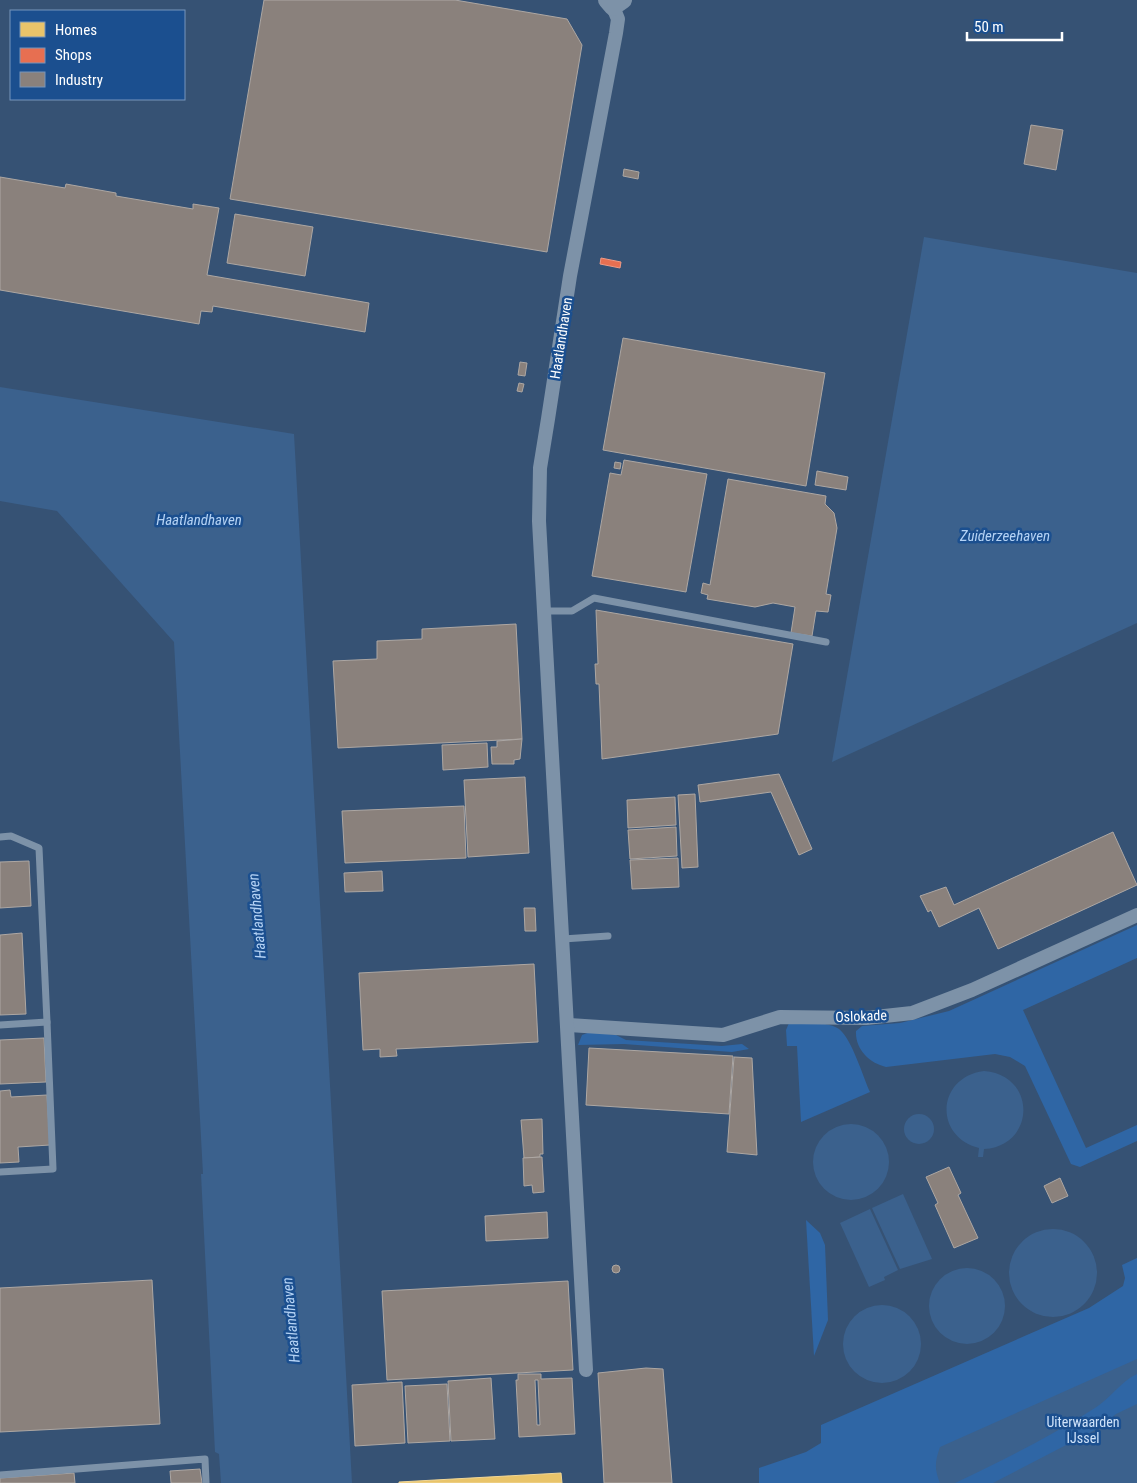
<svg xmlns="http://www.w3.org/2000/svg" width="1137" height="1483" font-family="'Roboto Condensed',sans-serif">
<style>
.green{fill:#2f66a5}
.water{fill:#3b618d}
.homes{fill:#e9c46a;stroke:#f0d697}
.shops{fill:#e76f51;stroke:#ee9a85}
.industry{fill:#8a817c;stroke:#ada7a3;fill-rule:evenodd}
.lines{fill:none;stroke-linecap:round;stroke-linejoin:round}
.service{stroke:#7d92a8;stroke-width:7}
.minor{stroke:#7d92a8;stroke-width:14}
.tertiary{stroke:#7d92a8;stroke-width:18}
.labels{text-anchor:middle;stroke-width:5;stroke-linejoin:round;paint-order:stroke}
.street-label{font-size:14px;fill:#fff;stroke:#1b4f8f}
.park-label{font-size:14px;fill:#cfe3fa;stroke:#1b4f8f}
.water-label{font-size:15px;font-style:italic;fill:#b5d3f5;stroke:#1b4f8f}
</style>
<rect width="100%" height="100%" fill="#365274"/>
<g class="green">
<path d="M1137,925V958L1023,1010L1086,1148L1137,1125V1141L1080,1167L1071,1164L1025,1066L1010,1057L995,1054L886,1067C869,1063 855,1049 856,1031L862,1026L900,1023L949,1011Z"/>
<path d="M789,1023C802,1023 828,1021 839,1029C852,1039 863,1077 870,1092L801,1122L797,1046H787L786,1030Z"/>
<path d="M590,1032L616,1035L626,1040L722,1046L742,1044L749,1049L732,1052L624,1044L578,1045L582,1035Z"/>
<path d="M806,1220L820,1233L825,1245L828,1320L814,1356Z"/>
<path d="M1137,1258V1483H759V1468L806,1452L821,1443V1425L1089,1308L1123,1286L1125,1278L1122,1265Z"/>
</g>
<g class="water">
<path d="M924,237L1137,273V623L832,762Z"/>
<path d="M0,387L294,434L352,1483H221L219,1454L215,1452L201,1174H203L174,642L57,511L0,501Z"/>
<path d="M984,1071C1037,1075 1036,1146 984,1149L983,1157H978L979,1148C933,1136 937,1077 984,1071Z"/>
<circle cx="919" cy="1129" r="15"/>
<circle cx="851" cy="1162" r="38"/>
<path d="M903,1194L932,1259L900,1269L872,1208Z"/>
<path d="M870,1209L898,1270L884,1277L885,1280L869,1287L840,1223Z"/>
<circle cx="1053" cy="1273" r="44"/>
<circle cx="967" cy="1306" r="38"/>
<circle cx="882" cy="1344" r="39"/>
<path d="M1137,1359V1374C1120,1382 1111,1398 1095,1408C1050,1437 1003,1460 955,1483H940C934,1469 935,1461 940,1447Z"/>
<path d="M1137,1404V1483H993L1097,1429L1116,1414Z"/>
</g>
<path class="homes" d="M561,1473L562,1483H399V1482Z"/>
<path class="shops" d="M601,258L621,262L620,268L600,264Z"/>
<g class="industry">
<path d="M264,0H455L567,19L582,45L547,252L230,199Z"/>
<path d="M1031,125L1063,130L1056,170L1024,164Z"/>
<path d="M624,169L639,172L638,179L623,176Z"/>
<path d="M0,177L65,188L66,184L116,193V196L193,209V204L219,208L207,275L369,303L365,332L213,306L212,312L201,311L199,324L0,290Z"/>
<path d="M235,214L313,227L305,276L227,263Z"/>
<path d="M623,338L825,373L806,486L603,450Z"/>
<path d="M520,362L527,363L525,376L518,375Z"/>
<path d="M519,383L524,384L522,392L517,391Z"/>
<path d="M624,460L707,474L686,592L592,576L610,473L621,475Z"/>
<path d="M615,462L621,463L620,469L614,468Z"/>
<path d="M817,471L848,477L846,490L815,485Z"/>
<path d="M728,479L826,496L825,504L834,513L837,528L826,594L831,595L828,612L816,611L812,636L791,633L795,607L773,603L755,607L707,599L708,595L701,593L703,583L710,585Z"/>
<path d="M596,610L793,644L778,734L602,759L599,684H596L595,664H598Z"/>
<path d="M516,624L522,739L338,748L333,661L377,659V641L422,639V629Z"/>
<path d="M522,739L520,759L514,760V764H492L491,747H497V741Z"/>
<path d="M487,743L488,767L443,770L442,745Z"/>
<path d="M779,774L812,849L799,855L771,792L700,802L698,785Z"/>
<path d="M525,777L529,853L468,857L464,780Z"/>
<path d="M695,794L698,867L682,868L678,795Z"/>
<path d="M675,797L676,825L628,828L627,800Z"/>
<path d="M464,806L466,858L345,863L342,811Z"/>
<path d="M676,827L677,856L630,859L628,830Z"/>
<path d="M1113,832L1137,885L998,949L979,908L939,927L931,910L928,912L920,896L946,887L954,905Z"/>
<path d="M678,858L679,887L632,889L630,860Z"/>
<path d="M29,861L31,906L0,908V862Z"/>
<path d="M382,871L383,891L345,892L344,873Z"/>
<path d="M524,908H535L536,931H525Z"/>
<path d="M22,933L26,1014L0,1015V935Z"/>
<path d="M534,964L538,1042L396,1049L397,1056L380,1057V1049L363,1050L359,973Z"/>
<path d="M44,1038L46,1082L0,1084V1040Z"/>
<path d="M589,1048L733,1056L729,1114L586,1105Z"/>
<path d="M734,1057L752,1058L757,1155L727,1152Z"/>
<path d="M10,1090L11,1097L47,1095L50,1145L18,1147L19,1162L0,1163V1091Z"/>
<path d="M542,1119L543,1154H540V1157L524,1158L521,1120Z"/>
<path d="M542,1157L544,1192L533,1193L532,1185L524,1186L523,1158Z"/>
<path d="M949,1167L961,1193L958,1195L978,1238L954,1248L935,1205L938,1203L926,1177Z"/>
<path d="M1060,1178L1068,1196L1052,1203L1044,1186Z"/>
<path d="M547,1212L548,1238L486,1241L485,1216Z"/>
<circle cx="616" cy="1269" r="4"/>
<path d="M152,1280L160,1424L0,1432V1288Z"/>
<path d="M568,1281L573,1370L387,1380L382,1291Z"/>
<path d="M646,1368L663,1369L672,1483H604L598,1373Z"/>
<path d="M518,1374H541V1379L572,1378L575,1434L519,1437L516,1380H518ZM535,1380H538L540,1425H537Z"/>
<path d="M491,1378L495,1439L451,1441L448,1381Z"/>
<path d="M402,1382L405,1443L355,1446L352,1385Z"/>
<path d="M447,1384L450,1441L408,1443L405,1386Z"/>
<path d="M200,1469L202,1483H171L170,1471Z"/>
<path d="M74,1473L75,1483H0V1478Z"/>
</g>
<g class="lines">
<g class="service">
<path d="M544,611H572L594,598L826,642"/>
<path d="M0,837L11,836L39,848L47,1022"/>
<path d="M563,939L608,936"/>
<path d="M0,1025L47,1022L53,1169L0,1172"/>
<path d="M0,1475L205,1459L206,1483"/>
</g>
<g class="minor">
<path d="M569,1025L723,1035L780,1017L866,1018L912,1013L972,990L1137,915"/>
<path d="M586,1370L539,521L540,468L548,419L570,276L616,33L618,19L613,7"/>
</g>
<path class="tertiary" d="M607,0L613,7L623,0"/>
</g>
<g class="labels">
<g class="street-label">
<text transform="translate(561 338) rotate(-81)" y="5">Haatlandhaven</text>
<text transform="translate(861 1016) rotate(-2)" y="5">Oslokade</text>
</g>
<g class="park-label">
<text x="1083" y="1427">Uiterwaarden<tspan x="1083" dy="16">IJssel</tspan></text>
</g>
<g class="water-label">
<text x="199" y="525">Haatlandhaven</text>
<text x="1005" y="541">Zuiderzeehaven</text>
<text transform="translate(257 916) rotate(-95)" y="5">Haatlandhaven</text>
<text transform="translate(291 1320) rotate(-95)" y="5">Haatlandhaven</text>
</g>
</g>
<rect x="10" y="10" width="175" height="90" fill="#1b4f8f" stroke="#7695bc"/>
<rect x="20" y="22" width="25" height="15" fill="#e9c46a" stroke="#7695bc"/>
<text x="55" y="35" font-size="15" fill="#ffffff">Homes</text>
<rect x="20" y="48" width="25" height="15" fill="#e76f51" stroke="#7695bc"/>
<text x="55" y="60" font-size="15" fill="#ffffff">Shops</text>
<rect x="20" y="72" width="25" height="15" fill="#8a817c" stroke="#7695bc"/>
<text x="55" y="85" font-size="15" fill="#ffffff">Industry</text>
<path d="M967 32v8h95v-8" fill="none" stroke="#ffffff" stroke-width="2.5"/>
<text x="974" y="32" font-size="15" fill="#ffffff" stroke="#1b4f8f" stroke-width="4" paint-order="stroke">50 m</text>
</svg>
